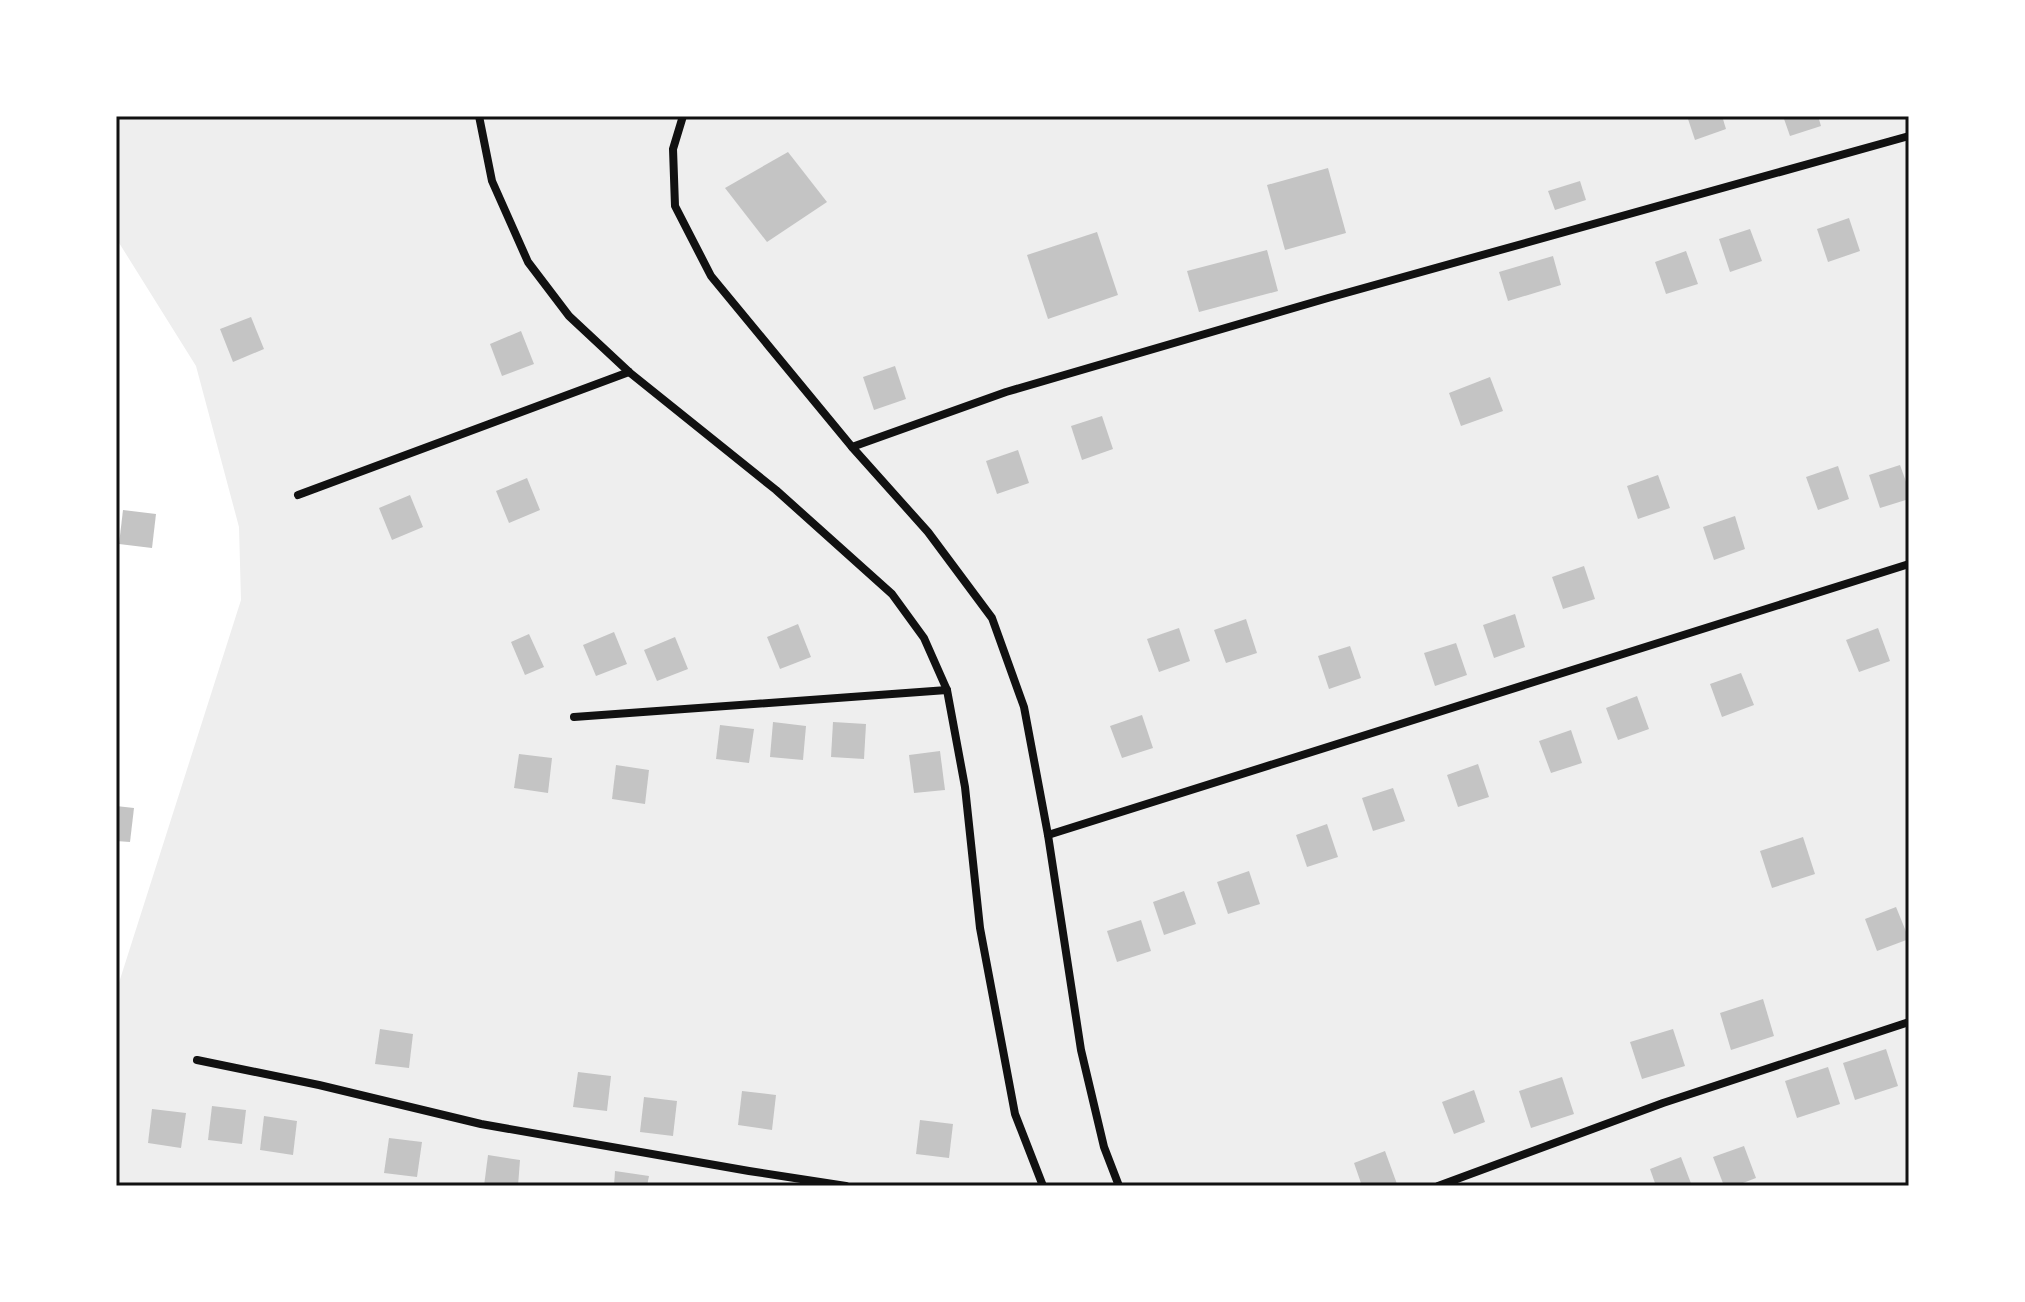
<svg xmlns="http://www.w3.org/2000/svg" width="2025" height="1302" font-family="'Noto Sans',sans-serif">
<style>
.green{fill:#eee}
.building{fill:#c4c4c4}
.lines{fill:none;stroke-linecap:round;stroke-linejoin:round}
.minor{stroke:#111;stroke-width:8}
.neatline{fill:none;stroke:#111;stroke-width:3}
</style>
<rect width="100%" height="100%" fill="#fff"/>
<path class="green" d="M116,116H1909V1186H116V992L241,600L239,527L196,366L116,238Z"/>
<g class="building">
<path d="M1687,116H1722L1726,129L1695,140Z"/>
<path d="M1783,116H1818L1821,126L1790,136Z"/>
<path d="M788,152L827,202L767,242L725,188Z"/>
<path d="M1328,168L1346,233L1285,250L1267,185Z"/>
<path d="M1580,181L1586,200L1555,210L1548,191Z"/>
<path d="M1849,218L1860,251L1828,262L1817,229Z"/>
<path d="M1750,229L1762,261L1730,272L1719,239Z"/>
<path d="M1097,232L1118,295L1048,319L1027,255Z"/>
<path d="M1267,250L1278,291L1199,312L1187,271Z"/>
<path d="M1686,251L1698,284L1666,294L1655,262Z"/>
<path d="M1553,256L1561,285L1508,301L1499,272Z"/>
<path d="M251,317L264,349L233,362L220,329Z"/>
<path d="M521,331L534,364L502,376L490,344Z"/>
<path d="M895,366L906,399L874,410L863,377Z"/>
<path d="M1490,377L1503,411L1461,426L1449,393Z"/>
<path d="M1102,416L1113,449L1082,460L1071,426Z"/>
<path d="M1018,450L1029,483L997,494L986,461Z"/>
<path d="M1900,465L1909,490V499L1880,508L1869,475Z"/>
<path d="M1838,466L1849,499L1818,510L1806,477Z"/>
<path d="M1658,475L1670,508L1638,519L1627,486Z"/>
<path d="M527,478L540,510L509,523L496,491Z"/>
<path d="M410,495L423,527L392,540L379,508Z"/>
<path d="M123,510L156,514L152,548L119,544Z"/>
<path d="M1735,516L1745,549L1714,560L1703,527Z"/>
<path d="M1584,566L1595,599L1563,609L1552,577Z"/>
<path d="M1515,614L1525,647L1494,658L1483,625Z"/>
<path d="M1246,619L1257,653L1226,663L1214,630Z"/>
<path d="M798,624L811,657L780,669L767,637Z"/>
<path d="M1179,628L1190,661L1159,672L1147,639Z"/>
<path d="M1878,628L1890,661L1859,672L1846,640Z"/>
<path d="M614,632L627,664L596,676L583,645Z"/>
<path d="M529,634L544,667L525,675L511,642Z"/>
<path d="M675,637L688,669L657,681L644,650Z"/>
<path d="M1456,643L1467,675L1435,686L1424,653Z"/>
<path d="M1350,646L1361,678L1329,689L1318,656Z"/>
<path d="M1741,673L1754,705L1722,717L1710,684Z"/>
<path d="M1637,696L1649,729L1618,740L1606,708Z"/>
<path d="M1142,715L1153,748L1122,758L1110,726Z"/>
<path d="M773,722L806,726L803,760L770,757Z"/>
<path d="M833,722L866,724L864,759L831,757Z"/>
<path d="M720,725L754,729L749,763L716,759Z"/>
<path d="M1571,730L1582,763L1551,773L1539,741Z"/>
<path d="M940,751L945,790L914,793L909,755Z"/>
<path d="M519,754L552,758L548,793L514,788Z"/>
<path d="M1478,764L1489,797L1458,807L1447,775Z"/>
<path d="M616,765L649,770L645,804L612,799Z"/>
<path d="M1393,788L1405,821L1373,831L1362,798Z"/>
<path d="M116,806L134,808L130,842L116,841Z"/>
<path d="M1327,824L1338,857L1307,867L1296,835Z"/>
<path d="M1803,837L1815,874L1772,888L1760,851Z"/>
<path d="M1249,871L1260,904L1228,914L1217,882Z"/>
<path d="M1184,891L1196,924L1164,935L1153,902Z"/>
<path d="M1896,907L1909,939L1877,951L1865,919Z"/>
<path d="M1141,920L1151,951L1117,962L1107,931Z"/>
<path d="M1763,999L1774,1036L1731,1050L1720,1013Z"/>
<path d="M380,1029L413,1034L409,1068L375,1064Z"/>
<path d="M1673,1029L1685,1066L1642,1079L1630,1042Z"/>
<path d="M1886,1049L1898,1086L1855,1100L1843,1063Z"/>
<path d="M1828,1067L1840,1104L1797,1118L1785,1081Z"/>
<path d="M578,1072L611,1076L607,1111L573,1107Z"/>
<path d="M1562,1077L1574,1114L1531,1128L1519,1091Z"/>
<path d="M1474,1090L1485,1122L1454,1134L1442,1102Z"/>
<path d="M742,1091L776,1095L772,1130L738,1125Z"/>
<path d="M644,1097L677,1101L673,1136L640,1132Z"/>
<path d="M212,1106L246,1110L242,1144L208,1140Z"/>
<path d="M152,1109L186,1113L181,1148L148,1143Z"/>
<path d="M264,1116L297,1121L293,1155L260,1150Z"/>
<path d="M920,1120L953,1124L949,1158L916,1154Z"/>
<path d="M389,1138L422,1142L417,1177L384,1173Z"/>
<path d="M1744,1146L1756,1178L1735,1186H1724L1713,1157Z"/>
<path d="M1385,1151L1397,1184L1391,1186H1362L1354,1163Z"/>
<path d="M488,1155L520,1160L518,1186H484Z"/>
<path d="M1681,1157L1692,1186H1656L1650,1169Z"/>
<path d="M615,1171L649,1176L647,1186H614Z"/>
</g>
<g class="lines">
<g class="minor">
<path d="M479,116L492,181L528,262L569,316L629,372L776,490L892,594L924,638L947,690L965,787L980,928L1015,1114L1043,1186"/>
<path d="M683,116L673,149L675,206L711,276L852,447L928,532L992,618L1024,707L1048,835L1081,1050L1104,1147L1119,1186"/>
<path d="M852,447L1006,392L1328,298L1909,136"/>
<path d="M298,495L629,372"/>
<path d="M574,717L947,690"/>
<path d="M1048,835L1909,564"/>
<path d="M197,1060L319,1085L481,1124L749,1171L846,1186"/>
<path d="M1438,1186L1663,1103L1909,1022"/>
</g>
</g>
<rect width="2025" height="1302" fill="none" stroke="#ffffff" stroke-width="236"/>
<rect x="118" y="118" width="1789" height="1066" class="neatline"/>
</svg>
